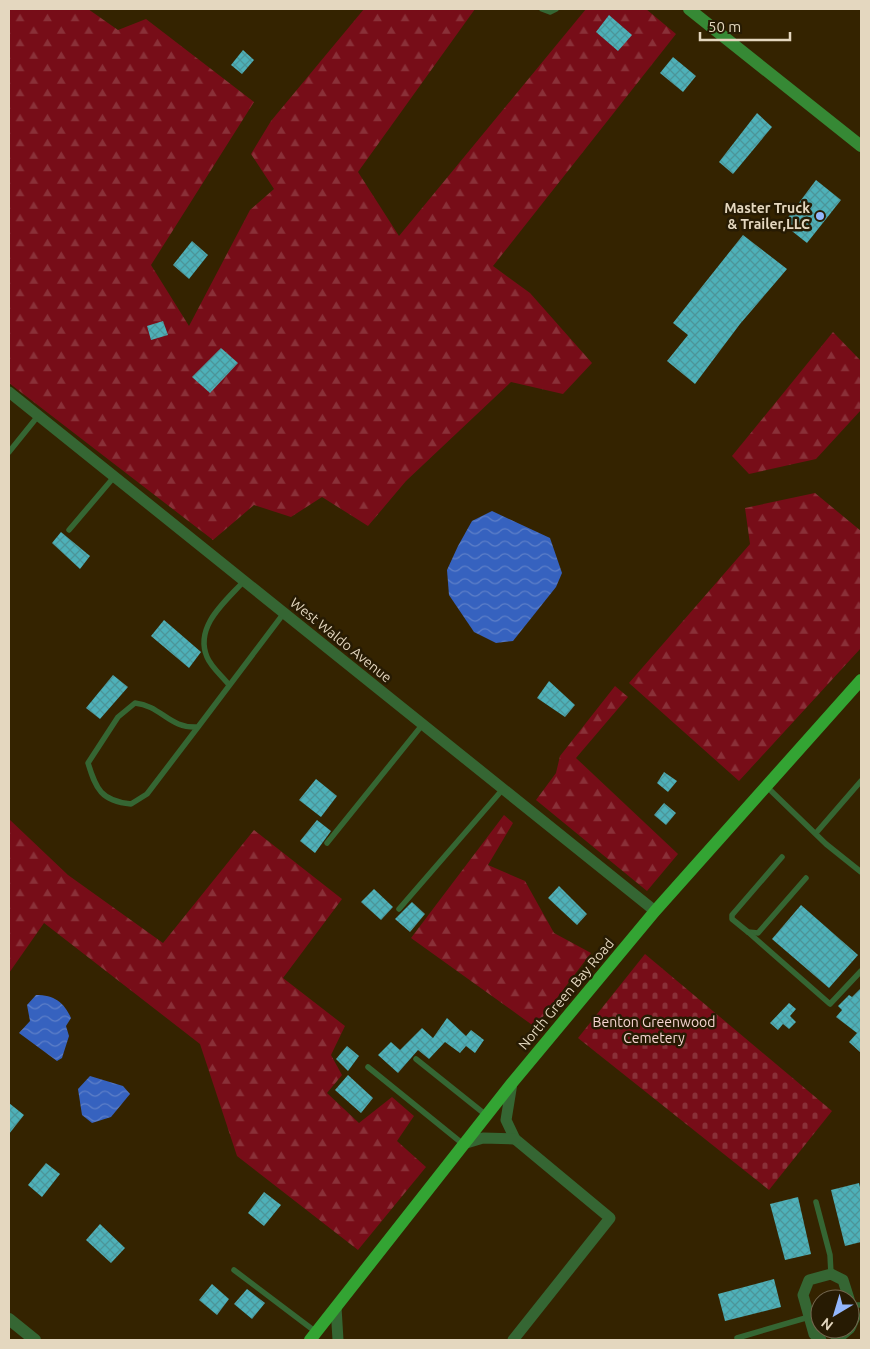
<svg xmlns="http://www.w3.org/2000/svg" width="870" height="1349" font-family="Ubuntu,sans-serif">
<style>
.forest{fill:url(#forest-firs)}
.cemetery{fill:url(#cemetery-stones)}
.water{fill:url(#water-waves)}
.building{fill:url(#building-cross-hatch)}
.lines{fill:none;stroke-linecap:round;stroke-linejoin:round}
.service{stroke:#356633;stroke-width:5.5}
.minor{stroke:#356633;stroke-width:11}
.tertiary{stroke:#356633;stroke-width:12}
.secondary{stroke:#368935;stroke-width:12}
.primary{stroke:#33a433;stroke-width:12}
.poi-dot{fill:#93b7fd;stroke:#271b03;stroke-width:2}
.labels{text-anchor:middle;stroke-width:5;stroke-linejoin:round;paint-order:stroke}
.poi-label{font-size:14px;font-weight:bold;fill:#e4d7bf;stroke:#271b03;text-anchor:end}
.street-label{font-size:14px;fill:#e4d7bf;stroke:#271b03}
.park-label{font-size:14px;fill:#f7d6d3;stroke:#271b03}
</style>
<defs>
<pattern id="forest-firs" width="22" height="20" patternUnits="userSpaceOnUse" patternTransform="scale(1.25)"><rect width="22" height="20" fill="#770d18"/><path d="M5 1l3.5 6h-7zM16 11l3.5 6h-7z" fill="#8a3038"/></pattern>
<pattern id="cemetery-stones" width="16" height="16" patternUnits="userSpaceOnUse" patternTransform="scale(1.25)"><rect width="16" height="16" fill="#770d18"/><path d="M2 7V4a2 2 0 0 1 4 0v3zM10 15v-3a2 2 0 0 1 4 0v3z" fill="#8a3038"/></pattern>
<pattern id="water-waves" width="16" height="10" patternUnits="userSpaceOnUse" patternTransform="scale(1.25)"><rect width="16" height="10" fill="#3662bf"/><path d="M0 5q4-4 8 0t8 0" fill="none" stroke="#5d7fc8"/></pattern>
<pattern id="building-cross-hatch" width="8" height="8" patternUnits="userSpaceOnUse" patternTransform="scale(1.25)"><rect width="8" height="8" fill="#4eb1b9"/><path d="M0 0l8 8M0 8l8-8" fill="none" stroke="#4c9599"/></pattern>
</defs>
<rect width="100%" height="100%" fill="#342300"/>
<g class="forest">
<path d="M9,9H88L118,30L146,19L254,102L151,265L189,326L250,210L274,189L251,154L271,121L364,9H475L358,172L399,236L586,9H646L676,34L493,266L530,293L592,363L563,394L511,382L406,481L368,526L322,497L291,517L254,505L213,540L9,383Z"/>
<path d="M833,332L861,361V410L816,459L749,474L732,456Z"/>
<path d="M815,493L861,531V648L739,781L629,683L750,544L745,508Z"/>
<path d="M615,686L628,697L576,758L678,854L647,891L536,800L556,773L560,756Z"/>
<path d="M504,815L513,823L488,865L525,881L554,933L591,953L535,1027L411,938Z"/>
<path d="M9,819L68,875L163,943L254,830L342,899L283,978L345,1026L331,1055L342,1075L327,1093L359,1123L392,1097L414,1116L397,1141L426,1167L358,1250L237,1156L200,1044L44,923L9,973Z"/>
</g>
<path class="cemetery" d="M645,954L832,1111L769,1190L578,1038Z"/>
<g class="water">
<path d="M492,511L550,538L562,573L556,587L513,641L496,643L474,632L449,595L447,570L458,546L472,521Z"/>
<path d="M36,995C54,995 64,1002 71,1018L66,1026L69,1036L62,1058L57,1061L19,1033L30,1021L27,1005Z"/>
<path d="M90,1076L123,1086L130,1094L111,1117L92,1123L82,1115L78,1089Z"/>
</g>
<g class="building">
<path d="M609,15L632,35L618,51L596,32Z"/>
<path d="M243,50L254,60L242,74L231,65Z"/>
<path d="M673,57L696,76L683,92L660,73Z"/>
<path d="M757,113L772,127L733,174L719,162Z"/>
<path d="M816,180L841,200L807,243L783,224Z"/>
<path d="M743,235L787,269L740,324L695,384L667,361L688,335L673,323Z"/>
<path d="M192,241L208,255L189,279L173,265Z"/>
<path d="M163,321L168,335L151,340L147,326Z"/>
<path d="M221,348L238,363L210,393L192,377Z"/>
<path d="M61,532L90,556L80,569L52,543Z"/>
<path d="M164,620L201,652L189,668L151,636Z"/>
<path d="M113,675L128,687L100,719L86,708Z"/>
<path d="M549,681L575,705L565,717L537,698Z"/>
<path d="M664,772L677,781L668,792L657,783Z"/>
<path d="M316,779L337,796L321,817L299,800Z"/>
<path d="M664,803L676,813L666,825L654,815Z"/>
<path d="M317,820L331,831L315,853L300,841Z"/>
<path d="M559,886L587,914L577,925L548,898Z"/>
<path d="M374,889L393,907L381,920L361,902Z"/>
<path d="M412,902L425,914L410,932L395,919Z"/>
<path d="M801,905L858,955L829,988L772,939Z"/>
<path d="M861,988V1053L849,1042L857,1033L836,1017L842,1010L838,1006L849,995L852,997Z"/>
<path d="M789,1003L796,1009L790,1016L796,1022L789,1029L783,1024L778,1030L770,1023Z"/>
<path d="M447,1018L466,1036L471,1030L484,1040L475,1053L466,1046L460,1053L445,1042L429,1059L418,1050L398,1073L378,1055L391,1042L400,1050L422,1028L433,1038Z"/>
<path d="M347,1046L359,1056L348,1071L336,1059Z"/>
<path d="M348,1075L373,1098L361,1113L335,1090Z"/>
<path d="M9,1103L24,1115L9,1134Z"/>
<path d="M46,1163L60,1174L42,1197L28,1185Z"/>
<path d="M859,1183L861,1192V1242L845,1246L831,1190Z"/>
<path d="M264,1192L281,1205L264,1226L248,1213Z"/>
<path d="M798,1197L811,1254L785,1260L770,1204Z"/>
<path d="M100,1224L125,1248L111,1263L86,1240Z"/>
<path d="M774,1279L781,1307L725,1321L718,1294Z"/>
<path d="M212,1284L229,1299L217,1315L199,1300Z"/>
<path d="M247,1289L265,1303L252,1319L234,1304Z"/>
</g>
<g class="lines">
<g class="service">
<path d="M542,9L550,12L556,9"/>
<path d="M9,452L38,416"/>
<path d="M69,530L114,477"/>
<path d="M229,685C223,677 211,667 207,657C194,626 226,601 244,581"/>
<path d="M198,727L147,794L131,804C101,801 96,789 88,763L118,717L135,703C162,706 169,729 198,727L284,613"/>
<path d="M766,786L826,844L861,872"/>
<path d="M816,833L861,781"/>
<path d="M327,843L423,724"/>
<path d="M782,857L732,915V919L748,932L758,933L806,878"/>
<path d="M399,909L503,789"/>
<path d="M748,932L830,1004L861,971"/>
<path d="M416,1059L486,1115"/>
<path d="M368,1067L463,1144"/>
<path d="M816,1202L830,1255L831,1274"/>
<path d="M234,1270L316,1332"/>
<path d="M851,1305H861"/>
<path d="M737,1338L809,1317"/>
</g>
<g class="minor">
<path d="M9,392L655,911"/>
<path d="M512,1083L506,1120L515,1139L610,1218L513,1340"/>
<path d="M463,1144L483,1138L515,1139"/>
<path d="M850,1302L855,1317L850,1328"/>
<path d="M336,1307L338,1340"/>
<path d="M821,1340L814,1334L803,1295L809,1280L831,1274L843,1280L849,1299"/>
<path d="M836,1340L849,1329"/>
</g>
<path class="tertiary" d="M9,1319L35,1340"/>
<path class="secondary" d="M689,9L861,146"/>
<path class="primary" d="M310,1340L512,1083L655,911L861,680"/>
</g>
<circle class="poi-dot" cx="820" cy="216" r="5"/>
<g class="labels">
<g class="poi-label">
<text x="810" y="213">Master Truck<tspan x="810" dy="16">&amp; Trailer,LLC</tspan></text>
</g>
<g class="street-label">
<text transform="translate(341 640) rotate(39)" y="5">West Waldo Avenue</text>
<text transform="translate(566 994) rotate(-50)" y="5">North Green Bay Road</text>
</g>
<g class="park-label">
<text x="654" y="1027">Benton Greenwood<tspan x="654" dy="16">Cemetery</tspan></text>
</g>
</g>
<rect width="870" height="1349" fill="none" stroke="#e4d7bf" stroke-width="20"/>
<g transform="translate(835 1314) rotate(218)"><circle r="24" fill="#271b03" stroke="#73664e"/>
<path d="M0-4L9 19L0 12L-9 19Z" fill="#93b7fd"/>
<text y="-8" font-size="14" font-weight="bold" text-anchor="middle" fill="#e4d7bf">N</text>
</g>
<path d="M700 32v8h90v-8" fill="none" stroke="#e4d7bf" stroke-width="2.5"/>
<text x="708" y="32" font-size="15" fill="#e4d7bf" stroke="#271b03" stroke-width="4" paint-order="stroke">50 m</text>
</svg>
